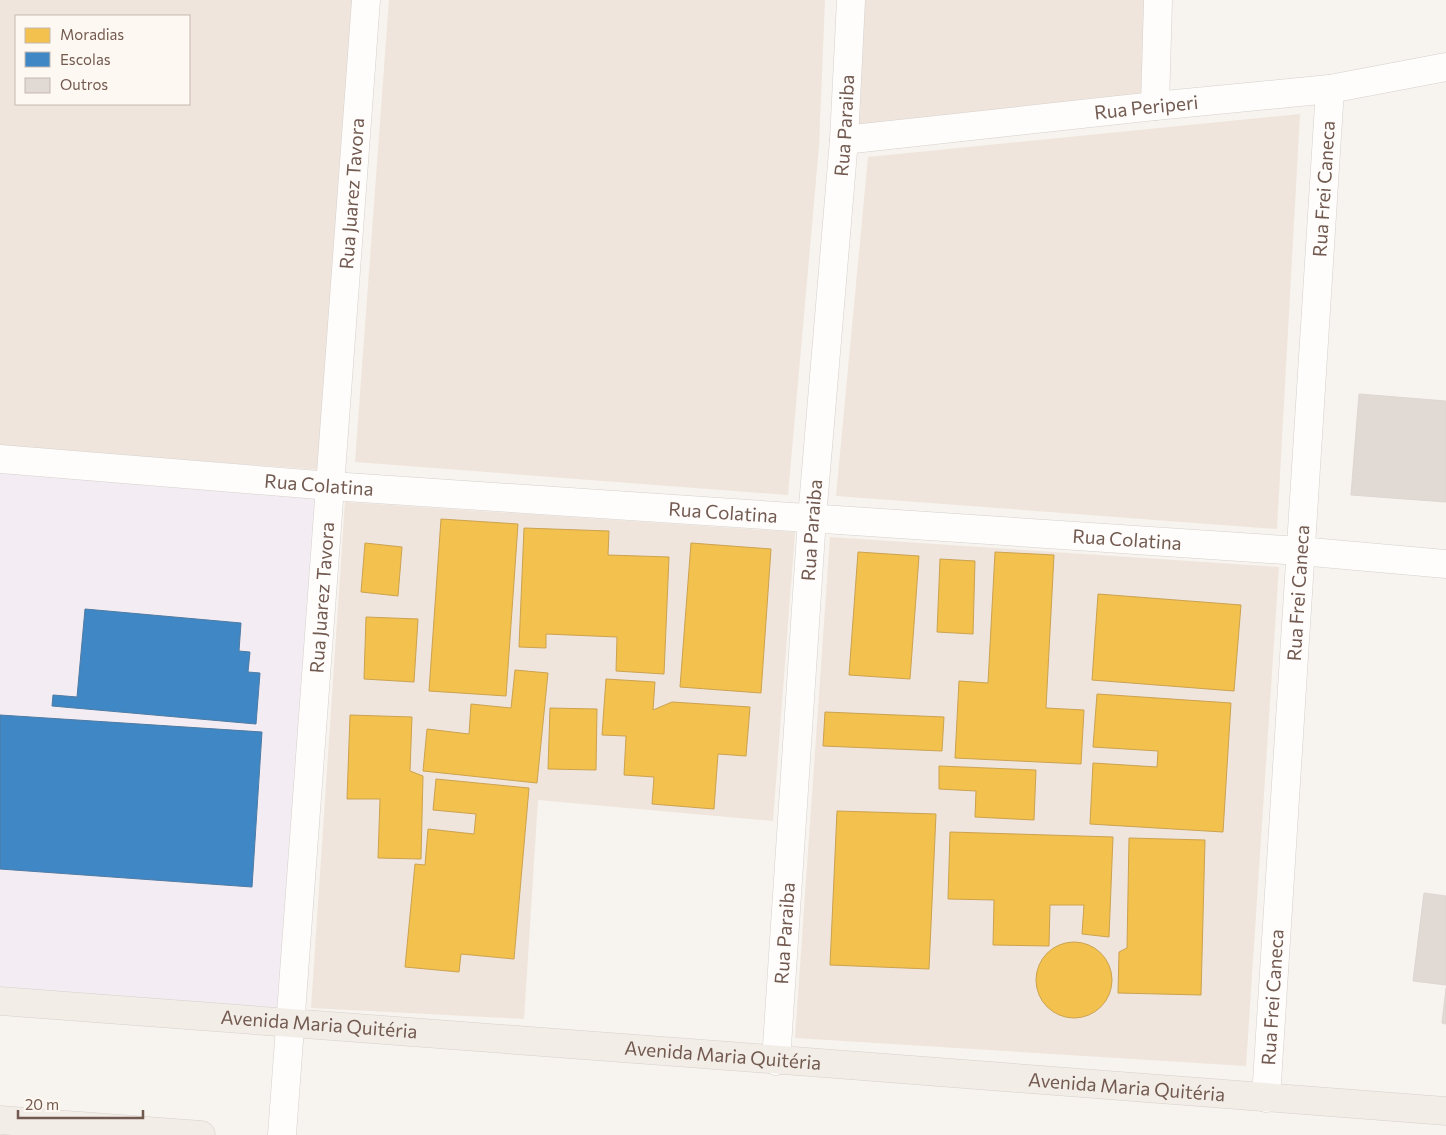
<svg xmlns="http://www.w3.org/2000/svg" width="1446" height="1135" font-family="Commissioner,sans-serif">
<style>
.residential{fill:#efe5dc;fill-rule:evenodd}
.education{fill:#f3ecf3}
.homes{fill:#f2c14e;stroke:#cca24f}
.schools{fill:#3f88c5;stroke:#4f7aa2}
.building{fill:#e0d9d4;stroke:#dfd6d1}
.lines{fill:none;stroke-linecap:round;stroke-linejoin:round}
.minor-casing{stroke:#d6d0cc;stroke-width:29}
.major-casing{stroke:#d8d0cc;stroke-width:29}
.minor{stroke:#fefdfc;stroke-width:28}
.major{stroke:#f2ede7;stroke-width:28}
.labels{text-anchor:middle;stroke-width:5;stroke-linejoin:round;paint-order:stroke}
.street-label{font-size:19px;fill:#735a50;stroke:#fdf8f1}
</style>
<rect width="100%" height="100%" fill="#f7f3ee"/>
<g class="residential">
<path d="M0,0H355L321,470L0,446ZM16,16H189V104H16Z"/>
<path d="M389,0H825L819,146L788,495L355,462Z"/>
<path d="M860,0H1151L1149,97L852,132Z"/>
<path d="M1300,114L1277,529L836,496L868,157Z"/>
<path d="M345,502L795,532L773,821L538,800L524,1019L311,1008Z"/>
<path d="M830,537L1279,567L1246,1066L795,1038Z"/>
</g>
<path class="education" d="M0,470L317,496L292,1009L0,988Z"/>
<g class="homes">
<path d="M441,519L518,524L506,696L429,691Z"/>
<path d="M524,528L609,531L608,555L669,557L664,674L616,671L617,637L546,634V648L519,647Z"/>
<path d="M365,543L402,547L398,596L361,592Z"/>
<path d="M691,543L771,549L761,693L680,687Z"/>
<path d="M858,552L919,556L910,679L849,675Z"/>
<path d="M995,552L1054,555L1046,708L1084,710L1081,764L955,758L959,681L988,683Z"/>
<path d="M940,559L975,561L973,634L937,632Z"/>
<path d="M1098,594L1241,605L1234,691L1092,680Z"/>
<path d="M366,617L418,619L414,682L364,679Z"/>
<path d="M515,670L548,673L537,783L423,771L427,729L469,734L471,704L511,708Z"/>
<path d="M606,679L655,682L653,710L672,702L750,707L746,756L718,754L714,809L652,804L654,777L624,775L626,736L602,735Z"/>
<path d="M1097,694L1231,703L1223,832L1090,824L1093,763L1157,767L1158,751L1093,747Z"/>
<path d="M550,708L597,709L596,770L548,769Z"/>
<path d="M825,712L944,717L942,751L823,746Z"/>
<path d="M350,715L412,717L410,771L423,776L421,859L378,858L380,799H347Z"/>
<path d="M939,766L1036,770L1034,820L975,817L976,791L939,789Z"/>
<path d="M436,779L529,788L514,959L461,954L459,972L405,967L415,864L425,865L428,829L474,834L476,814L433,810Z"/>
<path d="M837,811L936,814L929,969L830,965Z"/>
<path d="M950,832L1113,837L1109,937L1082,934L1084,905H1050L1049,946L993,945L994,900L948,899Z"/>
<path d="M1129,838L1205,840L1201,995L1118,993L1119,952L1127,948Z"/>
<circle cx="1074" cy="980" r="38"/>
</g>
<g class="schools">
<path d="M85,609L241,623L239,651L250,652L248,672L260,673L256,724L52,706L53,695L77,697Z"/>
<path d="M0,715L262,732L252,887L0,869Z"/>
</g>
<g class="building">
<path d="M1359,394L1446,401V502L1351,495Z"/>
<path d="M1424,893L1446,896V985L1413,981Z"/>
<path d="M1446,988V1024L1442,1023Z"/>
</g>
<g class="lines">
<g class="minor-casing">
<g id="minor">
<path d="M1155,106L1158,0"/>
<path id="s1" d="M844,140L1155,106L1330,89L1446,67"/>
<path id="s2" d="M0,459L331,486L1300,551L1446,564"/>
<path id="s3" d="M776,1061L812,518L844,140L851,0"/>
<path id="s4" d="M1266,1098L1330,89"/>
<path id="s5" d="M282,1135L366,0"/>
</g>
</g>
<g class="major-casing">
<g id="major">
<path id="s6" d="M0,1001C482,1034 964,1076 1446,1111"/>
<path d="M0,1120L201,1135"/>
</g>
</g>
<use href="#minor" class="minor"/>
<use href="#major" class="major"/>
</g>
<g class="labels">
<g class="street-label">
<text dy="7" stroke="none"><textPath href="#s1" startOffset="304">Rua Periperi</textPath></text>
<text dy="7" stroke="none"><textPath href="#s3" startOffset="938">Rua Paraiba</textPath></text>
<text dy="7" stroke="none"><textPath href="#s4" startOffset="911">Rua Frei Caneca</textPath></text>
<text dy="7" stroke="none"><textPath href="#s5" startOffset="944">Rua Juarez Tavora</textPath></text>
<text dy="7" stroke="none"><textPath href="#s2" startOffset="320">Rua Colatina</textPath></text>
<text dy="7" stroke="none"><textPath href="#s2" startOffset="725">Rua Colatina</textPath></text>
<text dy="7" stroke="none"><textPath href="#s3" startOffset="532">Rua Paraiba</textPath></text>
<text dy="7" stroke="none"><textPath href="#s2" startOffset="1130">Rua Colatina</textPath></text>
<text dy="7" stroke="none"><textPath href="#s4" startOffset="506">Rua Frei Caneca</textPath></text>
<text dy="7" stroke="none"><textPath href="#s5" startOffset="539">Rua Juarez Tavora</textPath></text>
<text dy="7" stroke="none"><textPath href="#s3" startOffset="128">Rua Paraiba</textPath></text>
<text dy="7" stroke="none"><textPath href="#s4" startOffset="101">Rua Frei Caneca</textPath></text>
<text dy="7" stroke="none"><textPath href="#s6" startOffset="320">Avenida Maria Quitéria</textPath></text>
<text dy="7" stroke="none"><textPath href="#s6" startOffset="725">Avenida Maria Quitéria</textPath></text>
<text dy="7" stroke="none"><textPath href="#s6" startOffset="1130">Avenida Maria Quitéria</textPath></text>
</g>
</g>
<rect x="15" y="15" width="175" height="90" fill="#fdf8f1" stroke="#c6b9b1"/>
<rect x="25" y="28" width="25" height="15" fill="#f2c14e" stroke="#c6b9b1"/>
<text x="60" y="40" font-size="15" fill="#735a50">Moradias</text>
<rect x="25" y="52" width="25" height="15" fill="#3f88c5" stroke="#c6b9b1"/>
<text x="60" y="65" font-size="15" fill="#735a50">Escolas</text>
<rect x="25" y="78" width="25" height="15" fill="#e0d9d4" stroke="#c6b9b1"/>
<text x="60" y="90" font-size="15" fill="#735a50">Outros</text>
<path d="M18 1110v8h125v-8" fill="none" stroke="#735a50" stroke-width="2.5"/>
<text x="25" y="1110" font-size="15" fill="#735a50" stroke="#fdf8f1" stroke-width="4" paint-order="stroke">20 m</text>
</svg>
